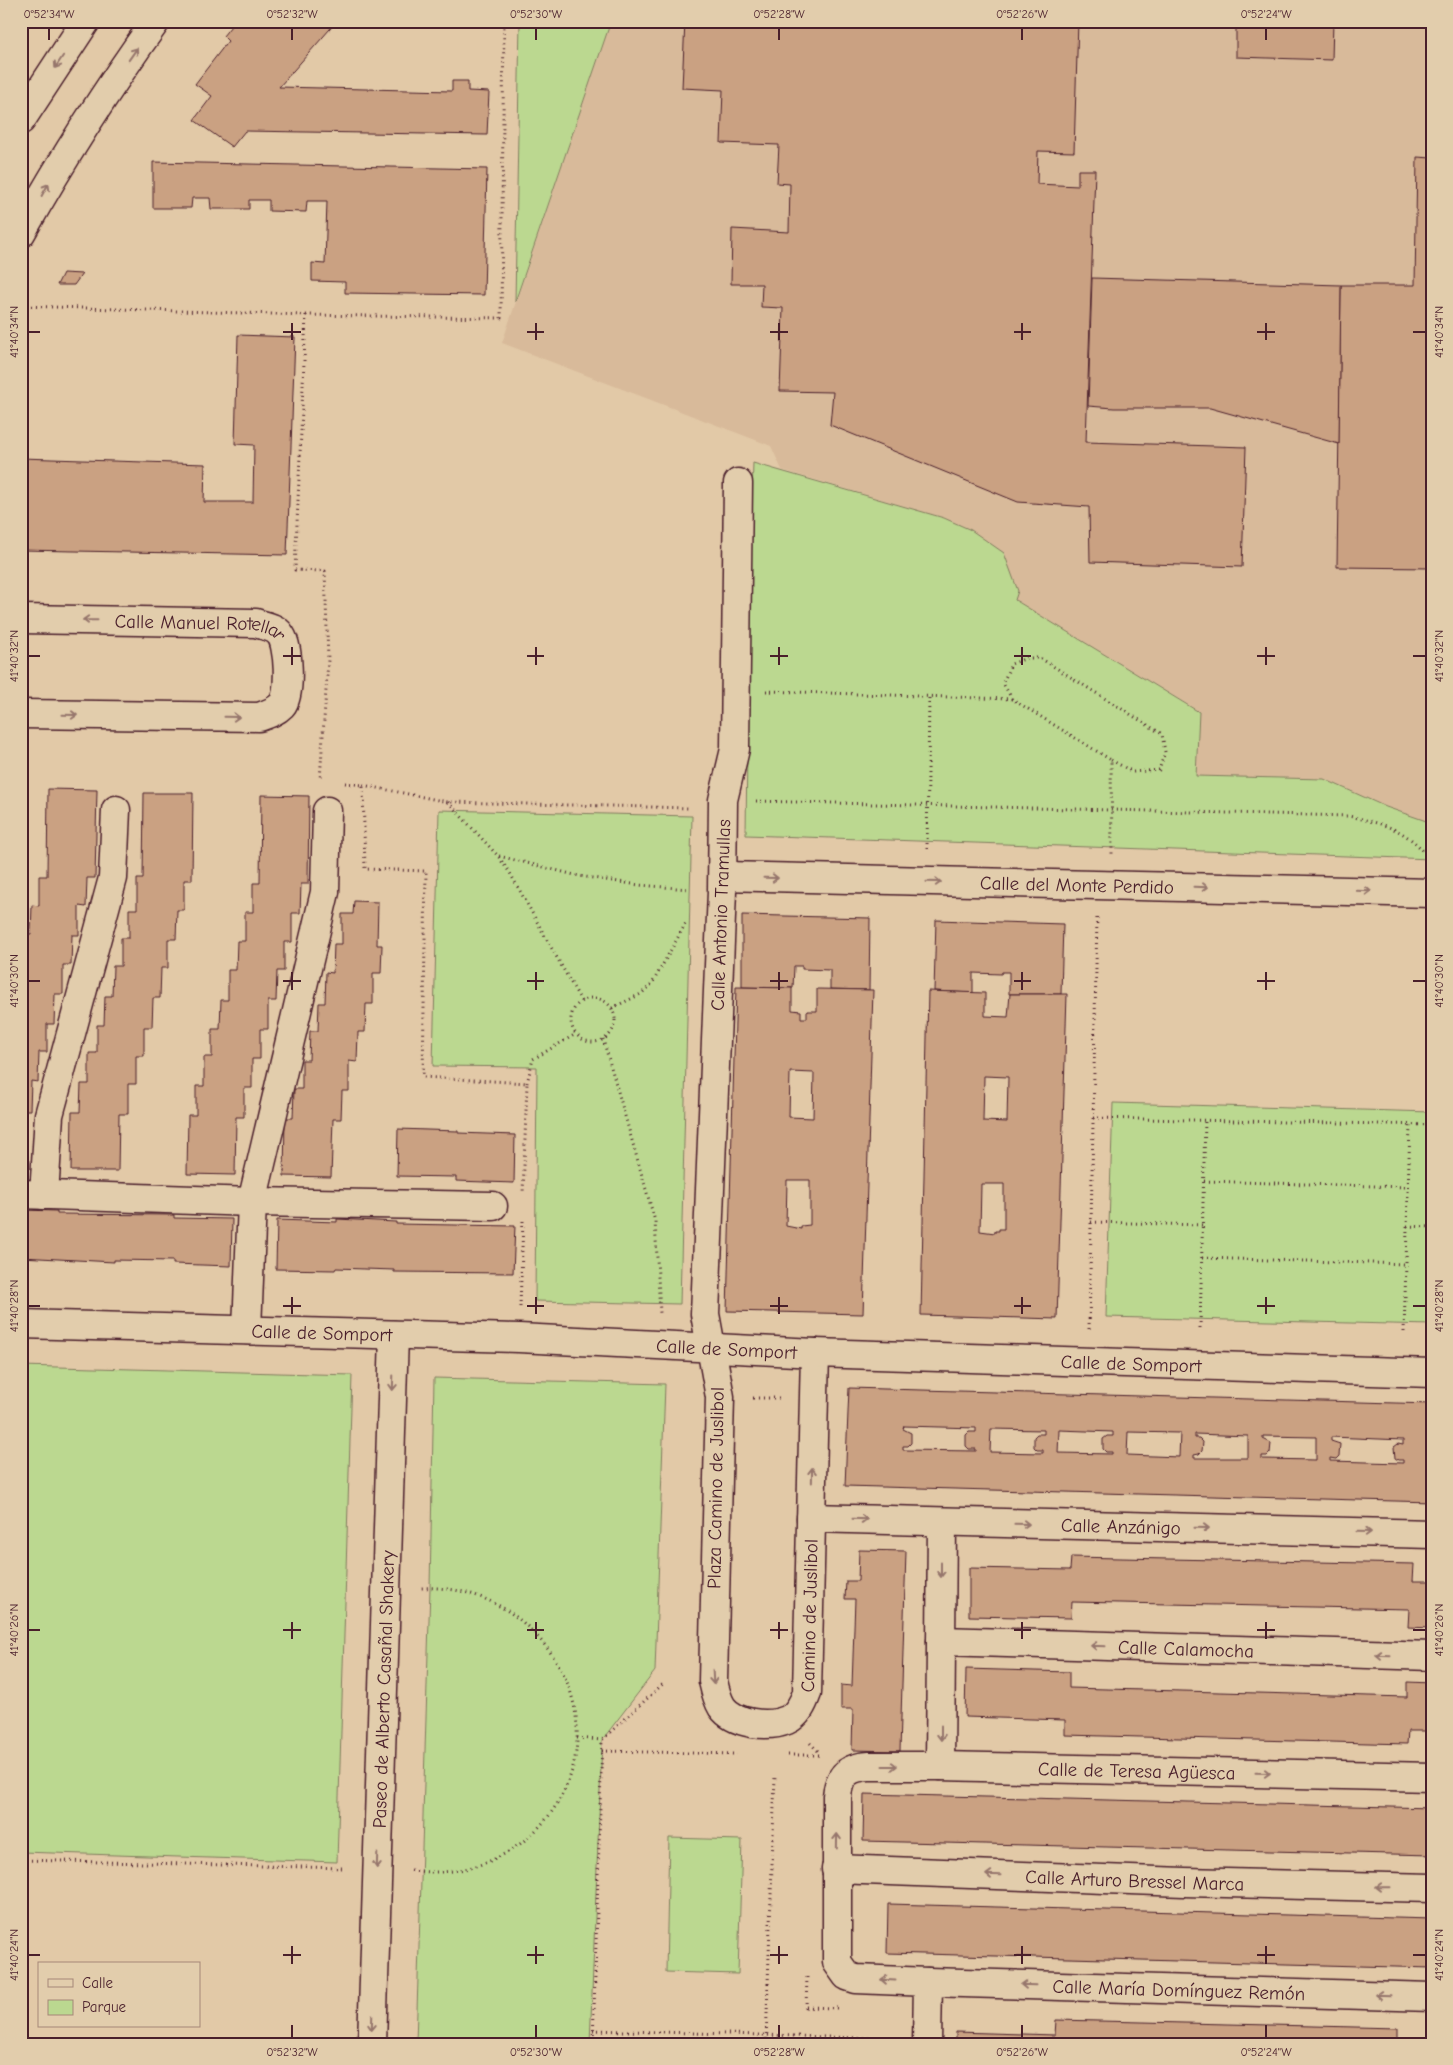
<svg xmlns="http://www.w3.org/2000/svg" width="1453" height="2065" font-family="'Comic Neue',sans-serif">
<style>
.built{fill:#d8ba9a}
.green{fill:#bbd890;stroke:#827c5e}
.building{fill:#caa182;stroke:#4a1f2b;fill-rule:evenodd}
.lines{fill:none;stroke-linecap:round;stroke-linejoin:round}
.minor-casing{stroke:#4a1f2b;stroke-width:31}
.secondary-casing{stroke:#4a1f2b;stroke-width:31}
.path{stroke:#4a1f2b;stroke-width:3;stroke-dasharray:1 4;stroke-linecap:butt}
.minor{stroke:#e2cdac;stroke-width:28}
.secondary{stroke:#e2cdac;stroke-width:28}
.oneway{stroke:#96766c}
.ticks{fill:none;stroke:#4a1f2b;stroke-width:2}
.labels{text-anchor:middle;stroke-width:4;stroke-linejoin:round;paint-order:stroke}
.street-label{font-size:19px;fill:#4a1f2b;stroke:#e2cdac}
.neatline{fill:none;stroke:#4a1f2b;stroke-width:2}
.ticks-label{font-size:12px;text-anchor:middle;fill:#4a1f2b}
</style>
<rect width="100%" height="100%" fill="#e2c9a7"/>
<filter id="ink" filterUnits="userSpaceOnUse"><feTurbulence type="fractalNoise" baseFrequency=".02" numOctaves="2"/><feDisplacementMap in="SourceGraphic" scale="10" xChannelSelector="R" yChannelSelector="G"/><feConvolveMatrix kernelMatrix="1 2 1 2 8 2 1 2 1" color-interpolation-filters="sRGB"/></filter>
<g filter="url(#ink)">
<path class="built" d="M611,21H1432V823L1386,807L1324,779L1196,776L1198,711L1015,600L971,530L944,518L782,470L771,446L502,343Z"/>
<g class="green">
<path d="M520,21H611L515,302Z"/>
<path d="M753,463L944,518L971,530L1004,553L1018,591L1015,600L1199,712L1196,776L1324,779L1386,807L1432,823V859L746,835L748,659Z"/>
<path d="M439,810L692,816L680,1304L535,1301L537,1067L433,1066Z"/>
<path d="M1113,1103L1432,1112V1325L1106,1317Z"/>
<path d="M21,1366L352,1375L337,1862L21,1852Z"/>
<path d="M434,1378L665,1384L655,1671L602,1740L590,2044H416L430,1588Z"/>
<path d="M669,1838L742,1840L738,1974L666,1972Z"/>
<path d="M655,2041L742,2044H655Z"/>
</g>
<g class="building">
<path d="M235,21H337L279,87L452,91V81H468V91L489,92L487,135L245,131L232,147L194,120L212,96L195,84L228,41L223,36Z"/>
<path d="M685,21H1078L1074,152L1038,151L1037,184L1078,186V170H1095L1086,442L1246,447L1242,567L1090,562L1089,507L1018,502L830,425L833,392L780,391L783,308L761,307L762,284H731L732,229L789,232L790,184L777,183L779,145L721,143L723,90L682,88Z"/>
<path d="M1236,21H1333L1332,60L1236,57Z"/>
<path d="M1417,157L1432,158V568L1337,567L1341,285H1415Z"/>
<path d="M153,162L487,169L484,295L345,293V282L312,281V263L325,264L327,201H307L306,212L269,211V200H249V209H211L210,198H192L191,208H153Z"/>
<path d="M63,273L82,274L74,285H57Z"/>
<path d="M1092,278L1341,285L1339,444L1210,408H1114L1088,406Z"/>
<path d="M238,335L295,337L287,555L21,550V458L205,464L204,502H253L254,445L235,444Z"/>
<path d="M48,789L97,790L95,878H87L86,907L79,906V935H72L71,965H63V994H55L54,1024H47V1052H39L38,1082L31,1081L30,1110H22L21,1169V963H23L24,934H31L32,905L39,906V876H47Z"/>
<path d="M144,793H193L192,880H184V910H177L176,939H168V968H161L160,998H153L152,1027H144V1056H136V1084H128V1114H119L118,1171H71L72,1112H80L81,1084H89V1053H97V1025H104L105,996H112L113,966H121V938H129V909H137V879H143Z"/>
<path d="M261,795L309,796L308,884H301L300,913H292V942H284V971H277L276,1001H268V1029H260V1059H252V1088H244V1117H236L235,1175L187,1174L188,1115H196V1086H204V1057H212V1029H220L221,1000H228V970H236L237,941H245V912H253V883H260Z"/>
<path d="M354,901L378,902L377,945H382L381,973H373V1004H366L365,1032H358L357,1062L349,1061V1091H342L341,1119H333L331,1177L284,1176L285,1118H293L294,1089H302V1060H309L310,1031H318L319,1003H325L326,972L333,973L334,944H342V914H353Z"/>
<path d="M742,915L870,918L869,990L830,989V970L802,969V966H794L793,988L742,987Z"/>
<path d="M936,920L1063,924L1061,994H1009V972H1002L1001,974L973,973V993L934,991Z"/>
<path d="M736,987L792,988V1010L801,1011V1018H807V1011H817V989L873,990L863,1314L727,1311ZM790,1072L814,1073L813,1118L789,1117ZM787,1180H810V1225L801,1226V1229L786,1226Z"/>
<path d="M928,991L985,993V1016L1008,1017L1010,994H1067L1057,1319L921,1315ZM984,1076L1008,1077L1007,1122L983,1121ZM981,1184H1004V1229H999V1231H995V1233L980,1231Z"/>
<path d="M398,1129L458,1131V1133L515,1135L514,1183L456,1181V1177L397,1176Z"/>
<path d="M21,1210L57,1211V1214L174,1215V1218L232,1219L231,1266L173,1264V1261L114,1260V1262L21,1257Z"/>
<path d="M337,1219L396,1222V1224L515,1226L513,1273L394,1272V1270L336,1268L335,1270L276,1269L277,1220L337,1222Z"/>
<path d="M849,1388L1432,1404V1502L845,1486ZM904,1426L976,1428V1432H969L966,1435V1446L969,1449H976V1451L903,1450V1446H908L911,1443V1433L903,1429ZM991,1429L1044,1430V1434H1037L1034,1437V1447L1037,1450H1043V1453L990,1452ZM1059,1430L1113,1432V1436H1107L1103,1439V1449L1106,1452H1112V1454L1058,1453ZM1128,1432L1180,1433L1179,1457L1127,1455ZM1195,1434L1248,1436V1458H1194V1455L1199,1454L1202,1451L1203,1442L1199,1438H1195ZM1263,1436L1316,1437V1460L1262,1459V1456H1267L1270,1453L1271,1443L1263,1439ZM1331,1437L1403,1440V1445L1398,1444L1394,1447L1395,1458L1398,1460H1403V1463L1330,1461V1458L1336,1459L1339,1456L1340,1444L1331,1441Z"/>
<path d="M859,1550L906,1551L900,1751L852,1750L853,1709H841V1685L852,1686L855,1599H845L846,1581H858Z"/>
<path d="M1071,1557L1414,1564L1413,1581H1432V1628L1408,1627L1409,1609L1072,1602L1071,1618L969,1616V1568L1070,1570Z"/>
<path d="M966,1669L1069,1672V1688L1407,1697V1682L1432,1683V1731H1408L1407,1744L1065,1735V1720L965,1717Z"/>
<path d="M864,1794L1432,1808V1855L863,1841Z"/>
<path d="M888,1904L1432,1919V1968L887,1953Z"/>
<path d="M1056,2020L1398,2028V2044H956V2032L1055,2035Z"/>
</g>
<g class="lines">
<g class="minor-casing">
<g id="minor">
<path id="s1" d="M738,483L735,749L723,800L722,891L705,1314L720,1397L713,1681C715,1690 717,1699 722,1707C734,1724 768,1728 787,1720C798,1715 803,1704 807,1693L815,1353"/>
<path id="s2" d="M21,619L256,623C264,626 275,627 280,634C289,644 291,694 282,705C275,712 268,714 259,717L21,714"/>
<path id="s3" d="M723,876L1432,893"/>
<path d="M21,1194L252,1202L493,1206"/>
<path d="M44,1195L49,1115L113,878L116,810"/>
<path id="s4" d="M21,1324L519,1338L815,1353L1432,1373"/>
<path d="M247,1330L252,1202L325,892L327,811"/>
<path id="s5" d="M811,1518L1432,1534"/>
<path id="s6" d="M941,1641L1432,1656"/>
<path d="M940,1766L942,1522"/>
<path id="s7" d="M836,1869L1184,1882L1432,1888"/>
<path id="s8" d="M928,1982L1432,1997"/>
<path id="s9" d="M372,2044L394,1335"/>
<path id="s10" d="M927,2044L928,1982L856,1979L847,1976L837,1962V1796C839,1775 848,1767 869,1766H940L1432,1777"/>
</g>
</g>
<g class="secondary-casing">
<g id="secondary">
<path d="M21,120L86,21"/>
<path d="M21,233C62,160 107,89 156,21"/>
</g>
</g>
<g class="path">
<path d="M22,21L23,53"/>
<path d="M21,306L306,315L501,318L504,21"/>
<path d="M306,315L295,570L325,571L328,660L320,780"/>
<path d="M766,691L1012,699L1111,760L1112,854"/>
<path d="M1012,699L1003,683L1011,664L1027,658H1040L1162,734L1165,752L1159,770L1133,772L1111,760"/>
<path d="M345,783L363,785L365,869L426,871L423,1077L527,1083L523,1194"/>
<path d="M363,785L448,802L691,808"/>
<path d="M756,801L1349,816C1383,824 1409,829 1430,860"/>
<path d="M448,802L498,856L510,873L581,1001"/>
<path d="M927,849L929,697"/>
<path d="M499,856L579,876L639,885L689,889"/>
<circle cx="593" cy="1020" r="22"/>
<path d="M612,1008L641,994L652,984L687,921"/>
<path d="M603,1039L655,1221L660,1313"/>
<path d="M527,1083L533,1059L576,1034"/>
<path d="M1093,1118L1432,1125"/>
<path d="M1204,1181L1408,1187"/>
<path d="M1091,1222L1203,1225"/>
<path d="M1407,1226L1432,1227"/>
<path d="M1202,1258L1406,1264"/>
<path d="M520,1307L523,1221"/>
<path d="M1200,1328L1205,1120"/>
<path d="M1089,1329L1097,916"/>
<path d="M1404,1332L1410,1125"/>
<path d="M753,1398H781"/>
<path d="M577,1738L602,1740"/>
<path d="M810,1743L820,1753"/>
<path d="M602,1751L737,1754"/>
<path d="M788,1755H819"/>
<path d="M21,1860L345,1868"/>
<path d="M411,1870C510,1887 600,1796 572,1697C565,1670 548,1646 528,1627C498,1599 461,1586 420,1588"/>
<path d="M807,1977L806,2007L837,2008"/>
<path d="M593,2030L895,2039"/>
<path d="M593,2044L602,1740L664,1683"/>
<path d="M766,2044L775,1776"/>
</g>
<use href="#minor" class="minor"/>
<use href="#secondary" class="secondary"/>
</g>
<defs><path id="oneway-shaft" d="M-6 0H5M1.5-3L5.5 0L1.5 3" fill="none" stroke-width="1.6" stroke-linecap="round" stroke-linejoin="round" transform="scale(1.25)"/></defs>
<g class="oneway">
<use href="#oneway-shaft" transform="translate(133 54) rotate(-55)"/>
<use href="#oneway-shaft" transform="translate(59 62) rotate(123)"/>
<use href="#oneway-shaft" transform="translate(45 190) rotate(-60)"/>
<use href="#oneway-shaft" transform="translate(90 620) rotate(-179)"/>
<use href="#oneway-shaft" transform="translate(70 715) rotate(1)"/>
<use href="#oneway-shaft" transform="translate(232 717) rotate(1)"/>
<use href="#oneway-shaft" transform="translate(771 878) rotate(1)"/>
<use href="#oneway-shaft" transform="translate(934 882) rotate(1)"/>
<use href="#oneway-shaft" transform="translate(1201 887) rotate(2)"/>
<use href="#oneway-shaft" transform="translate(1364 891) rotate(2)"/>
<use href="#oneway-shaft" transform="translate(393 1383) rotate(92)"/>
<use href="#oneway-shaft" transform="translate(812 1475) rotate(-89)"/>
<use href="#oneway-shaft" transform="translate(860 1519) rotate(2)"/>
<use href="#oneway-shaft" transform="translate(1022 1524) rotate(1)"/>
<use href="#oneway-shaft" transform="translate(1202 1528) rotate(1)"/>
<use href="#oneway-shaft" transform="translate(1364 1532) rotate(1)"/>
<use href="#oneway-shaft" transform="translate(941 1570) rotate(90)"/>
<use href="#oneway-shaft" transform="translate(1098 1646) rotate(-178)"/>
<use href="#oneway-shaft" transform="translate(1383 1655) rotate(-178)"/>
<use href="#oneway-shaft" transform="translate(713 1677) rotate(87)"/>
<use href="#oneway-shaft" transform="translate(941 1733) rotate(90)"/>
<use href="#oneway-shaft" transform="translate(890 1766)"/>
<use href="#oneway-shaft" transform="translate(1263 1773) rotate(1)"/>
<use href="#oneway-shaft" transform="translate(837 1841) rotate(-89)"/>
<use href="#oneway-shaft" transform="translate(377 1861) rotate(92)"/>
<use href="#oneway-shaft" transform="translate(993 1875) rotate(-178)"/>
<use href="#oneway-shaft" transform="translate(1383 1887) rotate(-179)"/>
<use href="#oneway-shaft" transform="translate(888 1980) rotate(-177)"/>
<use href="#oneway-shaft" transform="translate(1028 1985) rotate(-178)"/>
<use href="#oneway-shaft" transform="translate(1383 1995) rotate(-178)"/>
<use href="#oneway-shaft" transform="translate(372 2023) rotate(92)"/>
</g>
</g>
<path class="ticks" d="M49,28V40M292,28V40M536,28V40M779,28V40M1022,28V40M1266,28V40M292,323V340M536,323V340M779,323V340M1022,323V340M1266,323V340M28,332H40M283,332H301M527,332H544M770,332H788M1014,332H1031M1257,332H1275M1413,332H1426M292,647V665M536,647V665M779,647V665M1022,647V665M1266,647V665M28,656H40M283,656H301M527,656H544M770,656H788M1014,656H1031M1257,656H1275M1413,656H1426M292,972V990M536,972V990M779,972V990M1022,972V990M1266,972V990M28,981H40M283,981H301M527,981H544M770,981H788M1014,981H1031M1257,981H1275M1413,981H1426M292,1297V1314M536,1297V1314M779,1297V1314M1022,1297V1314M1266,1297V1314M28,1306H40M283,1306H301M527,1306H544M770,1306H788M1014,1306H1031M1257,1306H1275M1413,1306H1426M292,1622V1639M536,1622V1639M779,1622V1639M1022,1622V1639M1266,1622V1639M28,1630H40M283,1630H301M527,1630H544M770,1630H788M1014,1630H1031M1257,1630H1275M1413,1630H1426M292,1946V1964M536,1946V1964M779,1946V1964M1022,1946V1964M1266,1946V1964M28,1955H40M283,1955H301M527,1955H544M770,1955H788M1014,1955H1031M1257,1955H1275M1413,1955H1426M292,2025V2038M536,2025V2038M779,2025V2038M1022,2025V2038M1266,2025V2038"/>
<g class="labels">
<g class="street-label">
<text dy="7" stroke="none"><textPath href="#s2" startOffset="180">Calle Manuel Rotellar</textPath></text>
<text dy="7" stroke="none"><textPath href="#s3" startOffset="354">Calle del Monte Perdido</textPath></text>
<text transform="translate(720 915) rotate(-88)" y="7">Calle Antonio Tramullas</text>
<text dy="7" stroke="none"><textPath href="#s4" startOffset="301">Calle de Somport</textPath></text>
<text dy="7" stroke="none"><textPath href="#s4" startOffset="706">Calle de Somport</textPath></text>
<text dy="7" stroke="none"><textPath href="#s4" startOffset="1111">Calle de Somport</textPath></text>
<text transform="translate(715 1488) rotate(-89)" y="7">Plaza Camino de Juslibol</text>
<text dy="7" stroke="none"><textPath href="#s5" startOffset="310">Calle Anzánigo</textPath></text>
<text dy="7" stroke="none"><textPath href="#s1" startOffset="1411">Camino de Juslibol</textPath></text>
<text dy="7" stroke="none"><textPath href="#s6" startOffset="245">Calle Calamocha</textPath></text>
<text dy="7" stroke="none"><textPath href="#s9" startOffset="355">Paseo de Alberto Casañal Shakery</textPath></text>
<text dy="7" stroke="none"><textPath href="#s10" startOffset="644">Calle de Teresa Agüesca</textPath></text>
<text dy="7" stroke="none"><textPath href="#s7" startOffset="299">Calle Arturo Bressel Marca</textPath></text>
<text dy="7" stroke="none"><textPath href="#s8" startOffset="251">Calle María Domínguez Remón</textPath></text>
</g>
</g>
<rect width="1453" height="2065" fill="none" stroke="#e2cdac" stroke-width="55"/>
<rect x="38" y="1962" width="162" height="65" fill="#e2cdac" stroke="#a58778"/>
<rect x="48" y="1979" width="25" height="8" fill="#e2cdac" stroke="#a58778"/>
<text x="82" y="1988" font-size="15" fill="#4a1f2b">Calle</text>
<rect x="48" y="2000" width="25" height="15" fill="#bbd890" stroke="#a58778"/>
<text x="82" y="2012" font-size="15" fill="#4a1f2b">Parque</text>
<rect x="28" y="28" width="1398" height="2010" class="neatline"/>
<g class="ticks-label">
<text x="49" y="18">0°52'34"W</text>
<text x="292" y="18">0°52'32"W</text>
<text x="536" y="18">0°52'30"W</text>
<text x="779" y="18">0°52'28"W</text>
<text x="1022" y="18">0°52'26"W</text>
<text x="1266" y="18">0°52'24"W</text>
<text transform="translate(14 332) rotate(-90)" y="4">41°40'34"N</text>
<text transform="translate(1439 332) rotate(-90)" y="4">41°40'34"N</text>
<text transform="translate(14 656) rotate(-90)" y="4">41°40'32"N</text>
<text transform="translate(1439 656) rotate(-90)" y="4">41°40'32"N</text>
<text transform="translate(14 981) rotate(-90)" y="4">41°40'30"N</text>
<text transform="translate(1439 981) rotate(-90)" y="4">41°40'30"N</text>
<text transform="translate(14 1306) rotate(-90)" y="4">41°40'28"N</text>
<text transform="translate(1439 1306) rotate(-90)" y="4">41°40'28"N</text>
<text transform="translate(14 1630) rotate(-90)" y="4">41°40'26"N</text>
<text transform="translate(1439 1630) rotate(-90)" y="4">41°40'26"N</text>
<text transform="translate(14 1955) rotate(-90)" y="4">41°40'24"N</text>
<text transform="translate(1439 1955) rotate(-90)" y="4">41°40'24"N</text>
<text x="292" y="2056">0°52'32"W</text>
<text x="536" y="2056">0°52'30"W</text>
<text x="779" y="2056">0°52'28"W</text>
<text x="1022" y="2056">0°52'26"W</text>
<text x="1266" y="2056">0°52'24"W</text>
</g>
</svg>
